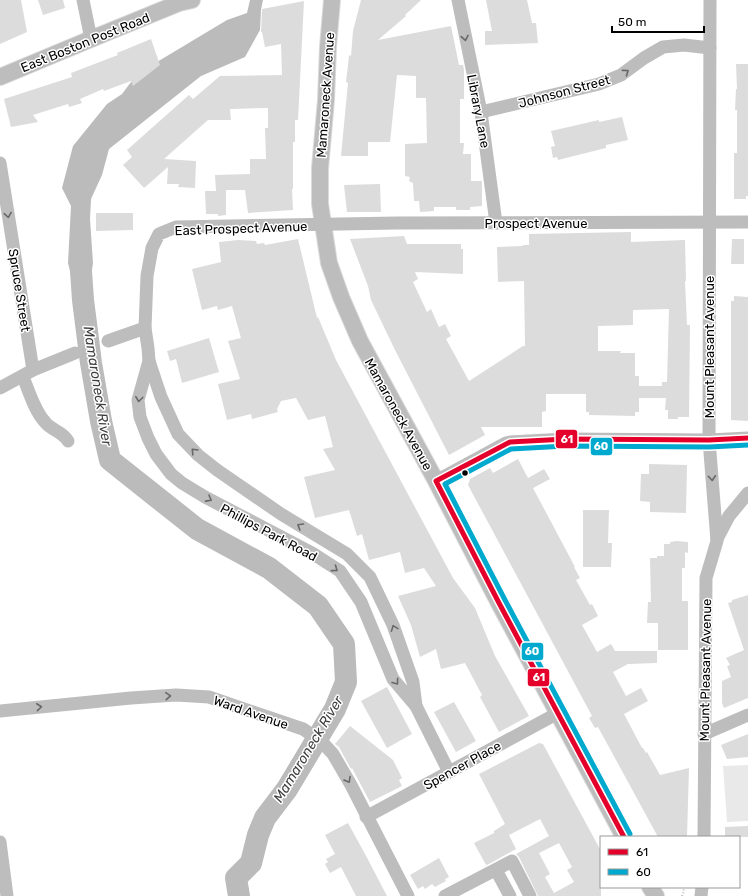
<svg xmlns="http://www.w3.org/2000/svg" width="748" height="896" font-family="Rubik,sans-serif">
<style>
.green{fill:#e9e9e9}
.water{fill:#bbb}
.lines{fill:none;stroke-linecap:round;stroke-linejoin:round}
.river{stroke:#bbb;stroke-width:22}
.building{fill:#dcdcdc;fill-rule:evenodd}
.major-casing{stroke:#dbdbdb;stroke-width:18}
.path{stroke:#b8b8b8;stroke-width:2;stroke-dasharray:1 2;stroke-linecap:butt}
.minor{stroke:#bdbdbd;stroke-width:13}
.major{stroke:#bdbdbd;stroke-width:16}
.bus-1-casing{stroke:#fff;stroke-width:8}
.bus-2-casing{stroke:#fff;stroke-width:8}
.bus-1{stroke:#e4002b;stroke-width:5}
.bus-2{stroke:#00a9ce;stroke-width:5}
.oneway{stroke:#686868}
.bus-dot{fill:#000;stroke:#fff;stroke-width:1.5}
.labels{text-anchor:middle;stroke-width:3;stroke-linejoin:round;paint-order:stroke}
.street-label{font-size:13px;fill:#000;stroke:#fff}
.water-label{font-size:14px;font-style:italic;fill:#3f3f3f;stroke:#fff}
.line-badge{stroke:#fff;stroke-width:1.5}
.badge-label{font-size:11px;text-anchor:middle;font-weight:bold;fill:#fff}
</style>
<rect width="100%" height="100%" fill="#fff"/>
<path class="green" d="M748,765V821L727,822L723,766Z"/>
<path class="water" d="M250,0H263L261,10L260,30L245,57L201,76L109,149L102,175L91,199L90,219L93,263L88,297L78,304L68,263L71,206L62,188L73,146L107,104L122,94L131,82L157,62L227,20L247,13Z"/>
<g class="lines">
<path class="river" d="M81,271L83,300L91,363L101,421L110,460L197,529L269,568L318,606L344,644L346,682L335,709L287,789L265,818L258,835L251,863L236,878L239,896"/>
</g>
<g class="building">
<path d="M0,0H21L27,32L0,44Z"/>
<path d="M38,0H63L65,8L43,15Z"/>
<path d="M361,0H421L405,15L406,16L378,40L451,26L459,65H463L464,70V99H460V143H464L463,154H471V181H482V206L470,207V210H456V207H434V211L420,212L419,201H414L413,183L409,181L410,177L405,176V144L427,143L426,98H416V76L397,75L390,142H368V156H341L348,83L346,82L348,65L349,55L351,56L353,31Z"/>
<path d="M486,0H527L532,23H536L538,43L485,45V31H492Z"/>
<path d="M304,1L298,120H295V142H293V189H292L293,210L248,213L245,190H226V215L218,216V214H206L205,191H216L215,175L250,174V159H266L265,128H268V108L230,109L231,120H208L164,159L196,161L195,188L178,187L179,184H167L168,167L144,188L123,165L132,157L127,150L189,95L193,99L220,76L282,75L281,44L265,47L262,32H261L262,9Z"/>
<path d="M151,39L160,65L133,86L131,81L104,91L103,89L80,99L82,103L69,107L68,104L33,115L38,122L11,127L4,99L72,77L71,73L118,55L117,53Z"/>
<path d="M736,64H748V196H746V199H734V153H737V110H735L736,89H737Z"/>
<path d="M622,117L628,140L606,145V148L558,160L557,157L553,158L551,147L555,146L551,131L599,120V122Z"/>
<path d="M380,184L381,212H347L344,185Z"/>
<path d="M96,213H133V230L96,231Z"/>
<path d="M631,232V242L685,240L686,281H685L687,325H690L689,417H678V419H668V410H665L666,398H639V412H635V416L589,415V412H586V394H546V411L542,412V427H481L485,435L449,455L395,350L371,300L368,286L350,239L404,236L407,244H461V249H463V274L415,272L418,279L413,282L427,312L431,309L439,327L445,324L451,336L446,339L469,381L523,346H525L524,281L498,282L497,247L523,246V245H529V234ZM669,309L667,382H662V386H639V376H635V353H620L621,351H598V326L633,325V310Z"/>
<path d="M298,239L317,318L318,317L336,360L453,578L475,608L495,656L529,716L499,732L480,697L482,695L465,663L441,669L436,649L420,657L411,625L398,596L436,586L424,568L405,573L400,552L369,560L362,534L357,536L349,510L315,518L304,477L335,470L323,449L333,447L325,416L308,420L296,398L281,401L277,409L278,412L252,419L251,414L227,420L218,384L240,379L228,341L241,338L232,306L218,310L217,306L202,310L192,269L221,262L219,242L238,240L256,241L257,244L264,243L265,245Z"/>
<path d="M732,239H744V264H731Z"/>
<path d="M734,296L748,297V420L747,421L731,420V301H734Z"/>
<path d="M209,338L219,372L182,383L176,359L170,361L167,351Z"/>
<path d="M518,459L528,478L544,469L550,479L533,488L575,567H574L580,578L576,580L590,605L592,604L598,616L582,625L597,652L611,644L615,651H657V663L628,664L613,672L626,696L641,688L648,701L624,714L642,748H643L646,753L647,752L660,775L689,768L687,837H658L598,727L595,728L589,718L592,716L468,485L470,479L490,468L493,473Z"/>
<path d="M649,464L687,465L686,513L650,512V502L640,501L641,474H649Z"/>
<path d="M583,510H609L608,543H612L611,567H583Z"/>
<path d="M677,541L688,542V553L685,552V568H682V601H688V650H658V623H647L648,602H651L650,558H657V556H664V544H670V542Z"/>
<path d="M748,595V698L724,708L722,703V681L731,677L727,666L730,665L726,658L744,650L728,603L732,602V600Z"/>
<path d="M387,687L412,734L387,748L361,701Z"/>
<path d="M454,702L476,741L456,752L434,712Z"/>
<path d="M350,726L393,760L402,778L399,780L402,786L370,802L352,768L351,769L339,747L335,744Z"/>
<path d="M748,734V757L727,759L721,745Z"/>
<path d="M539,743L543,744L601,851V896H538L519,857L516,854L549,836L540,819L509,835L516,849L489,864L486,865L474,843L494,833V831L505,824L479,774ZM559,843L572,867L567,870L574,882L554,893L545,877L550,874L539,853Z"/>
<path d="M348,823L365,854L387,896H356L341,867L330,873L325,864L328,862L326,859L335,854L325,835Z"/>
<path d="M748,826V837H725V827Z"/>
<path d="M439,858L449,877L445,879L446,881L435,887L432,884L425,889L423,886L418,889L410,875Z"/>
</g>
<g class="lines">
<g class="major-casing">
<g id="major">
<path d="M332,0L328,47L326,100L320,168V204L329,263L341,297L360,341L436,481L499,603L624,837"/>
<path d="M0,77L91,39L179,3L192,0"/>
<path d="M650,887L656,896"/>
</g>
</g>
<path class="path" d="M682,896L684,891L683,888"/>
<g class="minor">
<path d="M83,0L91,39"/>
<path d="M458,0L481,112L496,223"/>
<path d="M481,112L599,84L621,75L644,58L663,47L684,45L710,48"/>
<path d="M0,163L33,370"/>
<path d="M108,341L145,328"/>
<path d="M149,361L161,397L178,434L198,455L217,470L281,514L347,554L370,577L393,625L413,682L416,706"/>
<path d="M23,377C29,391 34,410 45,422C52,431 62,431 68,441"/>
<path d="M0,388L33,370L75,353"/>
<path d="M436,481L506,443L510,442L566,439L709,440L748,438"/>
<path d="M717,539L729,516L748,493"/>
<path d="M0,711L131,698L176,695L209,697L303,729L321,741L333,754L351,785L408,896"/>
<path d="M704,734L748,715"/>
<path d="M449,772L416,706L393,679L361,602L340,571L312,553L205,497L182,483L171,474L156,454L148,438L140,417L138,400L149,361L148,348L145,328L147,276L152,248L159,234L176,227L397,223L748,222"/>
<path d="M366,817L558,713"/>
<path d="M704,837L706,578L717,541L709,440L710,0"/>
<path d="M0,842L7,896"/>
<path d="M496,870L510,896"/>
<path d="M445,896L512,861L530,896"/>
<path d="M701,896L702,887"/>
</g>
<use href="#major" class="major"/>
<g class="bus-1-casing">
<path id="bus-1" d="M624,837L499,603L436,481L510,442L566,439L709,440L748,438"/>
</g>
<g class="bus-2-casing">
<path id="bus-2" d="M630,834L505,600L445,484L511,449L566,446L709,447L748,445"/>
</g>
<use href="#bus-1" class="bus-1"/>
<use href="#bus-2" class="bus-2"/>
</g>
<defs><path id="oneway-chevron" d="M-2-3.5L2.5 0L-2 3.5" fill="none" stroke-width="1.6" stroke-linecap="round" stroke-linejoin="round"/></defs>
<g class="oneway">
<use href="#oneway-chevron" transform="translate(465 38) rotate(79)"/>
<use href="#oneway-chevron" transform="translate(626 72) rotate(-36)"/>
<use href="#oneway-chevron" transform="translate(8 215) rotate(81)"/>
<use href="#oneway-chevron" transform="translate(139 399) rotate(97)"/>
<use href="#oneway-chevron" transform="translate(194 451) rotate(-134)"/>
<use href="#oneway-chevron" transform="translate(712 478) rotate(86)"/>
<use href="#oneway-chevron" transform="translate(209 499) rotate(29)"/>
<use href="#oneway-chevron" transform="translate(300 526) rotate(-149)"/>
<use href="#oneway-chevron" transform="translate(335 569) rotate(36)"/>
<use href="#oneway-chevron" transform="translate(394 628) rotate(-111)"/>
<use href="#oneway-chevron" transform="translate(396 682) rotate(53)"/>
<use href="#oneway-chevron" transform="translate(168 696) rotate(-4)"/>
<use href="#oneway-chevron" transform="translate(39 707) rotate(-6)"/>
<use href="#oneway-chevron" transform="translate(348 780) rotate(60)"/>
</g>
<circle class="bus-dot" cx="465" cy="473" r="3.5"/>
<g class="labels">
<g class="street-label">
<text transform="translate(85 42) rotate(-22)" y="5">East Boston Post Road</text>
<text transform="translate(564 91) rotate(-15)" y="5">Johnson Street</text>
<text transform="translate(325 95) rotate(-86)" y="5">Mamaroneck Avenue</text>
<text transform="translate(479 111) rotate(79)" y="5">Library Lane</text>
<text x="536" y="228">Prospect Avenue</text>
<text transform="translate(241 228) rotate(-2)" y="5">East Prospect Avenue</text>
<text transform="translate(20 290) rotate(81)" y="5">Spruce Street</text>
<text transform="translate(709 347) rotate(-90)" y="5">Mount Pleasant Avenue</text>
<text transform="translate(399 414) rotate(61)" y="5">Mamaroneck Avenue</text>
<text transform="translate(269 532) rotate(28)" y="5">Phillips Park Road</text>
<text transform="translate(705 670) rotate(-89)" y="5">Mount Pleasant Avenue</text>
<text transform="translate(251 712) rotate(19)" y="5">Ward Avenue</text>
<text transform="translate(462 765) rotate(-29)" y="5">Spencer Place</text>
</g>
<g class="water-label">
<text transform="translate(98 386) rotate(81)" y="5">Mamaroneck River</text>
<text transform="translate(308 749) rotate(-59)" y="5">Mamaroneck River</text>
</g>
</g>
<g class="line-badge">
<rect x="555" y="429" width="23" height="20" rx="4" fill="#e4002b"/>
<rect x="590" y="437" width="23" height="19" rx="4" fill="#00a9ce"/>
<rect x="521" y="642" width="23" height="19" rx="4" fill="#00a9ce"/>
<rect x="527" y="668" width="23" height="19" rx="4" fill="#e4002b"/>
</g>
<g class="badge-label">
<text x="567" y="443">61</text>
<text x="601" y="450">60</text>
<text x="532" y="655">60</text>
<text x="539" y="681">61</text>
</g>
<rect x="600" y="836" width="140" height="52" fill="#ffffff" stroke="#999999"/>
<rect x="608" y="849" width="20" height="6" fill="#e4002b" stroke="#999999"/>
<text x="636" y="856" font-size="12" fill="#000000">61</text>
<rect x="608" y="869" width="20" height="6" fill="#00a9ce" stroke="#999999"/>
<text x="636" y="876" font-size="12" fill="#000000">60</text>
<path d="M612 26v6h92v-6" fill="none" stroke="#000000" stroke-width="2"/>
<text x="618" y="26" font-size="12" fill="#000000" stroke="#ffffff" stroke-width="3" paint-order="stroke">50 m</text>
</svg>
